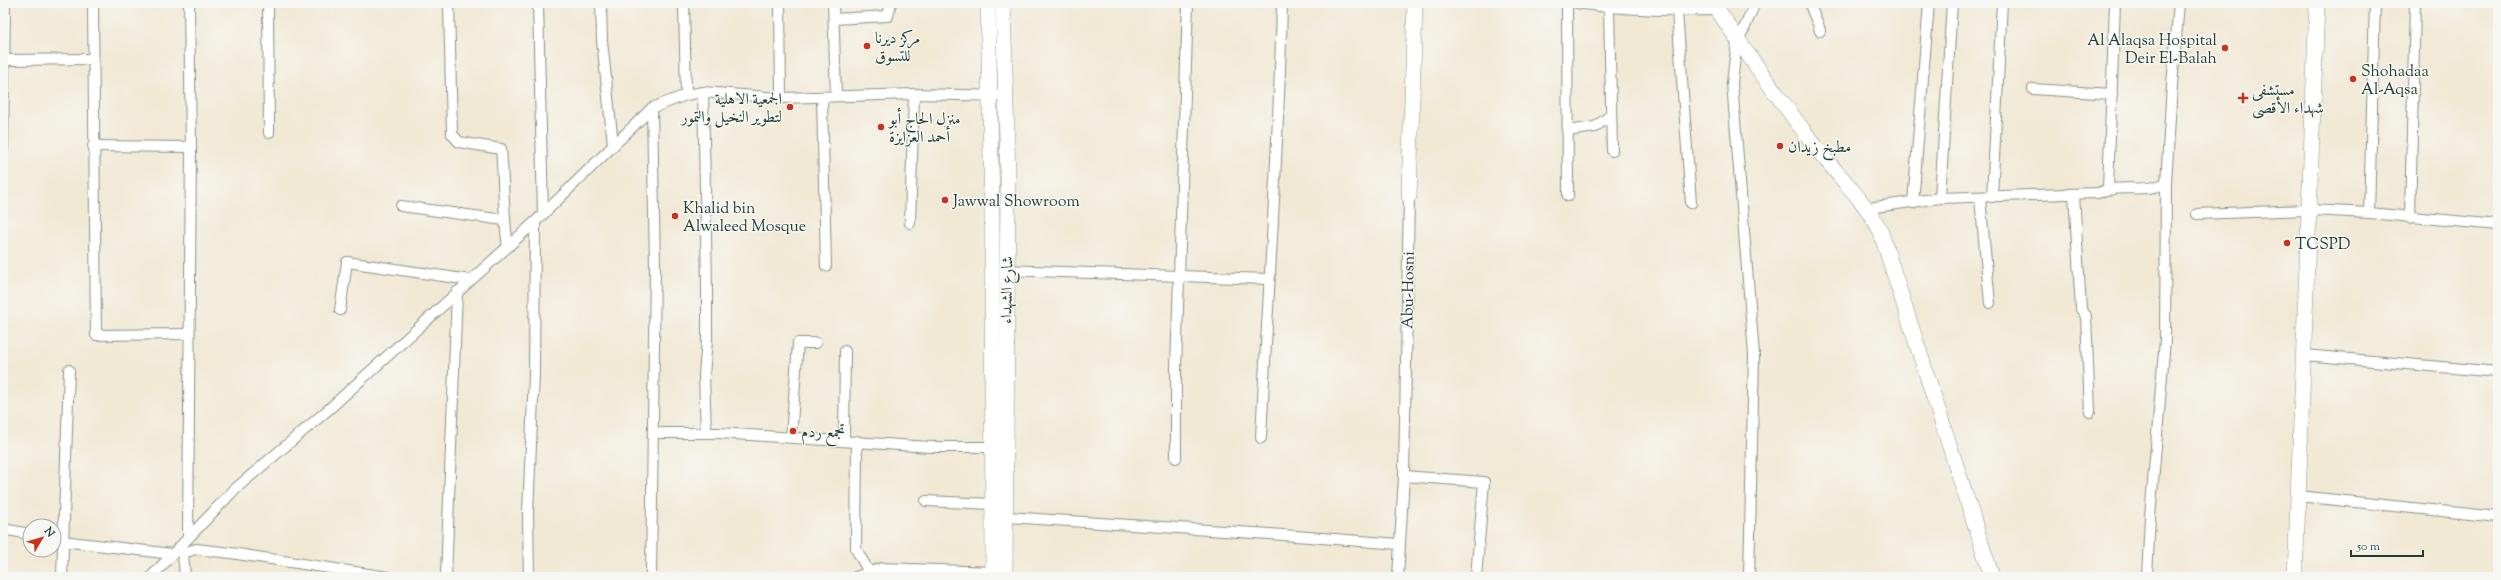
<svg xmlns="http://www.w3.org/2000/svg" width="2501" height="580" font-family="'Sorts Mill Goudy',Amiri,serif">
<style>
.lines{fill:none;stroke-linecap:round;stroke-linejoin:round}
.street-casing{stroke:#889384;stroke-width:12}
.secondary-casing{stroke:#889384;stroke-width:16}
.street{stroke:#fff;stroke-width:10}
.secondary{stroke:#fff;stroke-width:15}
.poi-dot{fill:#c8321e;stroke:#f6f6f2;stroke-width:1.5}
.labels{text-anchor:middle;stroke-width:3;stroke-linejoin:round;paint-order:stroke}
.poi-label{font-size:16px;fill:#1f3d34;stroke:#f6f6f2;text-anchor:start}
.street-label{font-size:16px;fill:#1f3d34;stroke:#f6f6f2}
</style>
<rect width="100%" height="100%" fill="#f6f6f2"/>
<filter id="ink" filterUnits="userSpaceOnUse"><feTurbulence type="fractalNoise" baseFrequency=".025" numOctaves="2"/><feDisplacementMap in="SourceGraphic" scale="8" xChannelSelector="R" yChannelSelector="G"/><feConvolveMatrix kernelMatrix="1 2 1 2 8 2 1 2 1" color-interpolation-filters="sRGB"/></filter>
<filter id="wash" filterUnits="userSpaceOnUse"><feTurbulence type="fractalNoise" baseFrequency=".012" numOctaves="4" result="noise"/><feDisplacementMap in="SourceGraphic" scale="16" xChannelSelector="R" yChannelSelector="G"/><feGaussianBlur stdDeviation="0.9" result="paint"/><feColorMatrix in="noise" values="0 0 0 0 0 0 0 0 0 0 0 0 0 0 0 0 0 1.4 0 .05"/><feComposite in="paint" operator="in"/></filter>
<g filter="url(#wash)">
<rect width="100%" height="100%" fill="#f2e9d5"/>
</g>
<g filter="url(#ink)">
<g class="lines">
<g class="street-casing">
<g id="street">
<path d="M93,3L96,335L188,334"/>
<path d="M268,3L269,133"/>
<path d="M449,3L452,134L459,142L501,149C504,182 503,214 508,247"/>
<path d="M538,3L543,214"/>
<path d="M601,3L602,41L613,144"/>
<path d="M684,3L686,95"/>
<path d="M780,3L781,98"/>
<path d="M833,3L836,96"/>
<path d="M1567,3L1568,196"/>
<path d="M1577,3C1624,10 1671,11 1718,10"/>
<path d="M1810,3C1812,13 1818,21 1820,31"/>
<path d="M1609,7L1612,151"/>
<path d="M1677,11L1691,203"/>
<path d="M834,19L888,16L891,3"/>
<path d="M5,60L92,59"/>
<path d="M2033,89L2112,94"/>
<path d="M703,92L707,284V340L704,375L706,433"/>
<path d="M822,98L826,266"/>
<path d="M1567,131L1595,127L1611,115"/>
<path d="M93,146L191,147"/>
<path d="M3,149L5,3"/>
<path d="M2108,188L2115,3"/>
<path d="M2074,194L2081,309L2086,316L2090,412"/>
<path d="M1992,197L2002,3"/>
<path d="M1940,198L1952,3"/>
<path d="M1980,198L1990,303"/>
<path d="M1913,203L1929,3"/>
<path d="M401,206L504,220"/>
<path d="M1868,208L1940,198L2098,193C2120,183 2145,194 2166,183"/>
<path d="M2369,213L2375,3"/>
<path d="M2197,214L2310,210L2369,213L2498,225"/>
<path d="M2410,218L2415,3"/>
<path d="M910,223L914,94"/>
<path d="M1006,270L1268,279"/>
<path d="M340,310L347,262L470,280"/>
<path d="M2304,355L2498,372"/>
<path d="M653,433H719L930,447H999"/>
<path d="M791,437L798,343H816"/>
<path d="M1261,438C1268,293 1279,148 1282,3"/>
<path d="M844,440L845,351"/>
<path d="M857,441L856,549L869,572"/>
<path d="M1176,458V369L1188,3"/>
<path d="M1404,476L1484,482L1476,577"/>
<path d="M2298,496L2498,517"/>
<path d="M926,501L993,504"/>
<path d="M1006,517L1270,534L1399,544"/>
<path d="M3,529L30,534"/>
<path d="M188,537L191,147L189,3"/>
<path d="M54,540L172,554"/>
<path d="M180,548L183,553L185,577"/>
<path d="M183,553L196,549L231,553L388,577"/>
<path d="M62,577L69,370"/>
<path d="M151,577L235,489L329,409L535,222L652,108L686,95L703,92L781,98L914,94L1005,96"/>
<path d="M446,577L457,292"/>
<path d="M529,577L528,513L534,375L535,222"/>
<path d="M651,577L655,267L652,108"/>
<path d="M856,577L882,568L993,572"/>
<path d="M1398,577L1404,476L1409,196"/>
<path d="M1749,577L1754,355L1732,83L1737,41L1744,29L1755,3"/>
<path d="M2147,577L2150,517L2165,340L2166,183L2172,85L2179,3"/>
</g>
</g>
<g class="secondary-casing">
<g id="secondary">
<path d="M988,3L992,211L993,577"/>
<path d="M1003,3L1008,178L1005,577"/>
<path d="M1713,3C1747,54 1782,103 1819,151C1840,178 1864,200 1880,230L1992,577"/>
<path d="M1409,196L1415,3"/>
<path d="M2295,577L2317,3"/>
</g>
</g>
<use href="#street" class="street"/>
<use href="#secondary" class="secondary"/>
</g>
</g>
<g class="poi-dot">
<circle cx="867" cy="46" r="4"/>
<circle cx="2225" cy="48" r="4"/>
<circle cx="2353" cy="79" r="4"/>
<path d="M2241 92h4v4h4v4h-4v4h-4v-4h-4v-4h4z"/>
<circle cx="790" cy="107" r="4"/>
<circle cx="881" cy="127" r="4"/>
<circle cx="1780" cy="146" r="4"/>
<circle cx="945" cy="200" r="4"/>
<circle cx="675" cy="216" r="4"/>
<circle cx="2287" cy="243" r="4"/>
<circle cx="793" cy="431" r="4"/>
</g>
<g class="labels">
<g class="poi-label">
<text x="875" y="43">مركز ديرنا<tspan x="875" dy="18">للتسوق</tspan></text>
<text x="2217" y="45" text-anchor="end">Al Alaqsa Hospital<tspan x="2217" dy="18">Deir El-Balah</tspan></text>
<text x="2361" y="76">Shohadaa<tspan x="2361" dy="18">Al-Aqsa</tspan></text>
<text x="2252" y="95">مستشفى<tspan x="2252" dy="18">شهداء الأقصى</tspan></text>
<text x="782" y="104" text-anchor="end">الجمعية الاهلية<tspan x="782" dy="18">لتطوير النخيل والتمور</tspan></text>
<text x="889" y="124">منزل الحاج أبو<tspan x="889" dy="18">أحمد العزايزة</tspan></text>
<text x="1788" y="152">مطبخ زيدان</text>
<text x="953" y="206">Jawwal Showroom</text>
<text x="683" y="213">Khalid bin<tspan x="683" dy="18">Alwaleed Mosque</tspan></text>
<text x="2295" y="249">TCSPD</text>
<text x="801" y="437">تجمع ردم</text>
</g>
<g class="street-label">
<text transform="translate(1006 290) rotate(-89)" y="6">شارع الشهداء</text>
<text transform="translate(1407 290) rotate(-89)" y="6">Abu-Hosni</text>
</g>
</g>
<rect width="2501" height="580" fill="none" stroke="#f6f6f2" stroke-width="16"/>
<g transform="translate(42 538) rotate(52)"><circle r="19" fill="#f6f6f2" stroke="#a0aca6"/>
<path d="M0-3L7 15L0 10L-7 15Z" fill="#c8321e"/>
<text y="-6" font-size="11" font-weight="bold" text-anchor="middle" fill="#1f3d34">N</text>
</g>
<path d="M2351 550v6h72v-6" fill="none" stroke="#1f3d34" stroke-width="2"/>
<text x="2357" y="550" font-size="12" fill="#1f3d34" stroke="#f6f6f2" stroke-width="3" paint-order="stroke">50 m</text>
</svg>
